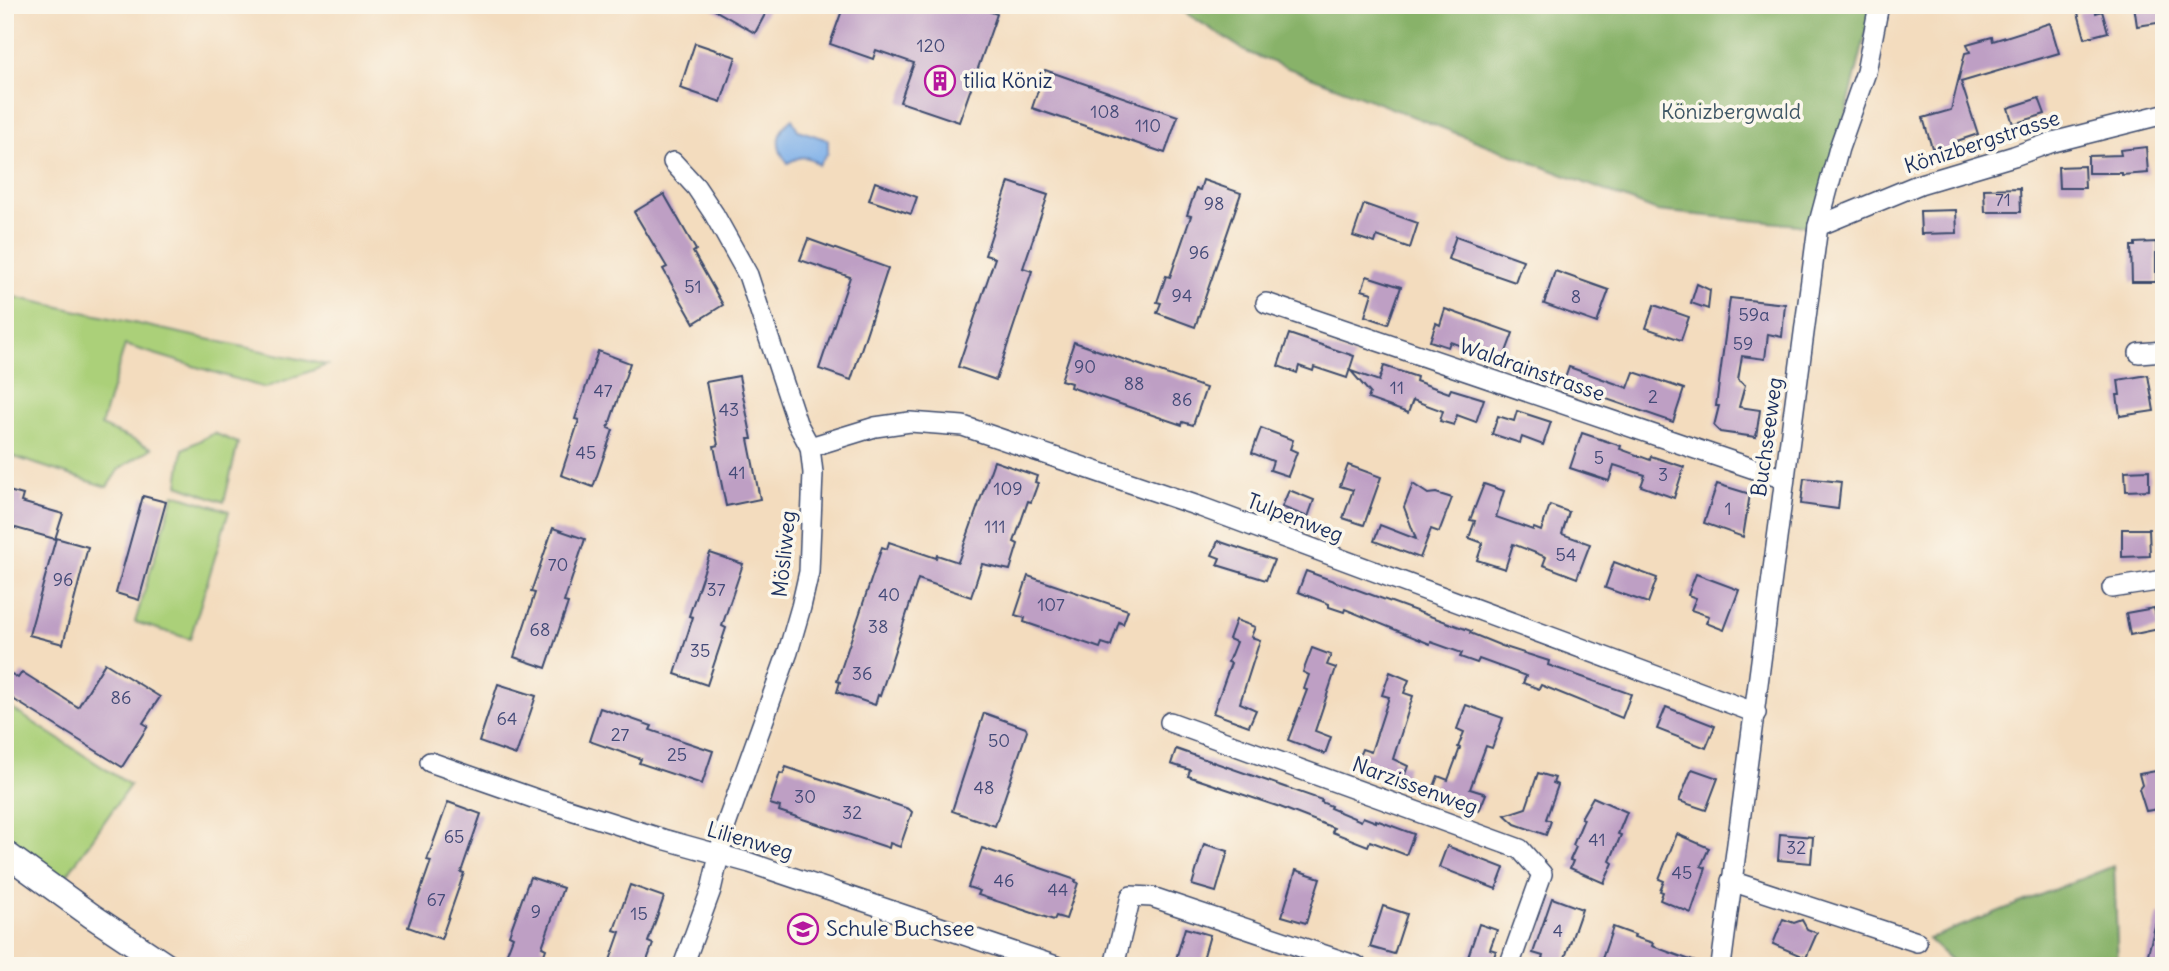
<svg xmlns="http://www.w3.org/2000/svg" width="2169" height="971" font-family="Delius,sans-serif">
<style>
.green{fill:#abd079;stroke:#63806c;stroke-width:2}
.forest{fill:#88b269;stroke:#527064;stroke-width:2}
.water{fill:#7baee8;stroke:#4b6ea3;stroke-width:2}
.building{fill:#be9fc4}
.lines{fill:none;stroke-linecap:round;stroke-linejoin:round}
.minor-casing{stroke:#3b496c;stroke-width:22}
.tertiary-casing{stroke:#3b496c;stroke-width:27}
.minor{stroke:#fff;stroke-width:19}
.tertiary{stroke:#fff;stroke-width:24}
.labels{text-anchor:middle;stroke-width:7;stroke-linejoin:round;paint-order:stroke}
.number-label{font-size:18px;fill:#444b78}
.poi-label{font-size:21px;fill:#1b2f5e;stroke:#fbf7ec;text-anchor:start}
.park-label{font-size:21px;fill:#3f5765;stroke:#fbf7ec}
.street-label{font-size:21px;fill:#1b2f5e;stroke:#fbf7ec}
</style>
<rect width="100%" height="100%" fill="#fbf7ec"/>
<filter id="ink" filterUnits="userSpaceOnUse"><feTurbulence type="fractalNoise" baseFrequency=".0143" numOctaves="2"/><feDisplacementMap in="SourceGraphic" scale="14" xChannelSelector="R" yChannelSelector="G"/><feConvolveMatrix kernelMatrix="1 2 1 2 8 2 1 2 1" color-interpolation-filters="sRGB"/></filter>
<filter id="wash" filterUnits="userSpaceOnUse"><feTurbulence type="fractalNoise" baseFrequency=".00686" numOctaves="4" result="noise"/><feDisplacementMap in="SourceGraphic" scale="28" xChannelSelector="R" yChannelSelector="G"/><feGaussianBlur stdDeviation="1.57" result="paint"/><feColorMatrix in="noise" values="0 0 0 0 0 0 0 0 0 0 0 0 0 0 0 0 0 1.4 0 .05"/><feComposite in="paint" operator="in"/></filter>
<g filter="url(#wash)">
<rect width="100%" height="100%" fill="#f3dcbe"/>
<g class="green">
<path d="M5,295L327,365L265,388L125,345L101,426L152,448L119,469L107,487L5,454Z"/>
<path d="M214,433L238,443L224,502L178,485L183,449Z"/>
<path d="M174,494L229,511L190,639L135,622Z"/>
<path d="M5,704L130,785L64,879L5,837Z"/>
</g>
<g class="forest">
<path d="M1173,5H1873L1818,227L1657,211L1249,53Z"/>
<path d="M2114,866L2118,966H1957L1928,939Z"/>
</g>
<path class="water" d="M792,119L798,130L828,140V153L818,165C809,154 799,156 788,163C774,148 776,131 792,119Z"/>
<g id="blocks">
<g class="building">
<path d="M706,5H770L755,33Z"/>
<path d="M844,5H972L997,14L959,122L900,102L914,63L876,50L873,59L830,44Z"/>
<path d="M2134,5H2164V22L2137,26Z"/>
<path d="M2095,8L2096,13L2102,11L2108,32L2085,38L2078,13Z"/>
<path d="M2050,23L2059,53L1961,82L1978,134L1957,141L1960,152L1944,157L1940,146L1932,148L1923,118L1951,110L1965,53L1970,52L1967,44L1992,37L1993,41Z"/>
<path d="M695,43L736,57L721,102L680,88Z"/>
<path d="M1045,70L1178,116L1165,153L1032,108Z"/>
<path d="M2039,98L2045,114L2013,124L2008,108Z"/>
<path d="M2146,147L2148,173L2122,175V173H2088V156L2121,155L2120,150Z"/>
<path d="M2084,166L2085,188H2059L2058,167Z"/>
<path d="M1203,180L1241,193L1195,327L1157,313L1161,303L1157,302L1166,276L1170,277L1191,216L1187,215L1196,189L1200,190Z"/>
<path d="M875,182L917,197L911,214L869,200Z"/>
<path d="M1009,182L1048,195L1023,268L1032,271L996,380L958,367L995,258L985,255Z"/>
<path d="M2020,188L2021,212H1985L1984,189Z"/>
<path d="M664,194L696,250L693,252L723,305L694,323L663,269L667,267L634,212Z"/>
<path d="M1364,204L1418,223L1410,248L1377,236L1375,243L1353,236Z"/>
<path d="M1956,210L1957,233L1921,234L1920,211Z"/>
<path d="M1456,236L1523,260L1515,282L1448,259Z"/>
<path d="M808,239L888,268L851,380L819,369L850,277L800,260Z"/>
<path d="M2156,242V282H2132L2131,246H2135V243Z"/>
<path d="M1555,271L1609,290L1597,323L1544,304Z"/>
<path d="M1367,276L1401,287L1388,324L1365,316L1372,293L1362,290Z"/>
<path d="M1697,284L1710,290L1708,309L1691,303Z"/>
<path d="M1730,298L1785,304L1782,337L1768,334L1765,359L1742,356L1738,380L1745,385L1739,407L1760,410L1756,437L1720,432L1714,426L1719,406H1716Z"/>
<path d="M1654,305L1689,317L1681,340L1646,328Z"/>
<path d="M1445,309L1513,333L1503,360L1450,342L1448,347L1430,341L1436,323L1440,325Z"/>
<path d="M1289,334L1354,356L1347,378L1314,367L1313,371L1299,366L1297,373L1278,366Z"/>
<path d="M1074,342L1206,388L1193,425L1183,422L1182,425L1070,387L1071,383L1061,380Z"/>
<path d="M598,351L630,363L608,428L613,430L593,487L561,475L579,420L575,419Z"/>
<path d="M1384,366L1417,377L1416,381L1449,393L1451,389L1484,399L1476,422L1457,415L1454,425L1440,421L1443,411L1413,400L1408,413L1368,399L1370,393L1351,371L1379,381Z"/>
<path d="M1569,367L1628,388L1634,372L1684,389L1673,422L1563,384Z"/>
<path d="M2148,375L2154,411L2120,416L2117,395H2120L2118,380Z"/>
<path d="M739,376L752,439H748L760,499L726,506L714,446L718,445L706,382Z"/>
<path d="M1517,411L1551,422L1543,445L1522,437L1520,443L1492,434L1498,416L1514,421Z"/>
<path d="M1261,428L1293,440L1290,449L1297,452L1288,476L1270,470L1273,461L1252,453Z"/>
<path d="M1582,433L1621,446L1620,449L1650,460L1651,456L1684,467L1674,498L1641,486L1645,475L1614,465L1609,481L1570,468Z"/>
<path d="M994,461L1037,476L1035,482L1038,483L1031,502L1028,501L1014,542L1018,544L1010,570L982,564L971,597L918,579L880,696L878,695L875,705L837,692L840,682L837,681L882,547L887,549L889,542L936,558L937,555L958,562Z"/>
<path d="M1348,465L1381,477L1364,525L1343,518L1353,490L1340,486Z"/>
<path d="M2149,470V490L2126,491L2125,471Z"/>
<path d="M1804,478L1841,482L1838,509L1801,504Z"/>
<path d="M1413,484L1428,494L1436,493L1452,498L1439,532L1431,529L1420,558L1374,541L1380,525L1416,539L1404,507Z"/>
<path d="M1484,484L1504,491L1496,517L1533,530L1534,528L1541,531L1550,505L1569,512L1562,534L1590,544L1577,578L1543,565L1546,557L1513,544L1505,569L1477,560L1483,543L1469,538L1475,521L1470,520Z"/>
<path d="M1717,484L1750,494L1743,537L1704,523Z"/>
<path d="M5,490L23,495L21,502L63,514L55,539L5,525Z"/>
<path d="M1289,490L1314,500L1308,517L1282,507Z"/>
<path d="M143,496L166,502L139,600L116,593Z"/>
<path d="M553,528L585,539L564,602L568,603L546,668L514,657L535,593L531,592Z"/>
<path d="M2122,529H2149L2150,556L2122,557Z"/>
<path d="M56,538L88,547L63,644L29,635Z"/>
<path d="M1218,541L1274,560L1266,580L1217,565L1220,558L1212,555Z"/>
<path d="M710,553L743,564L722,626L726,628L707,685L675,674L693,617L689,616Z"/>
<path d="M1614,562L1657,578L1648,603L1605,588Z"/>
<path d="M1306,571L1471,631L1470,633L1502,646L1549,661L1548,665L1631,694L1622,718L1541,685L1539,689L1523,683L1526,676L1479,659L1477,663L1460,657L1462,653L1431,642L1430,644L1345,609L1344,612L1329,607V604L1298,592Z"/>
<path d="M1696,574L1739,590L1724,630L1706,623L1709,616L1691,610L1696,598L1688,595Z"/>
<path d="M1028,576L1128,610L1123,624L1119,622L1111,646L1102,643L1100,648L1024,622L1025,618L1015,615Z"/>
<path d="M2154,608L2159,629L2130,635L2126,613Z"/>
<path d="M1236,620L1255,627L1251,637L1260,640L1240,703L1256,710L1249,726L1213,713L1231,663L1228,662L1236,642L1229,639Z"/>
<path d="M1312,648L1331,655L1327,665L1336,668L1315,731L1331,737L1325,754L1288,740L1307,690L1304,689L1309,675L1303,672Z"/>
<path d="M105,663L160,697L143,723L148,726L122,767L5,694V670L18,678L22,672L78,707Z"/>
<path d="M1390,672L1409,680L1404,693L1413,696L1393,759L1408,766L1402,782L1356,764L1362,749L1371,752L1389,697L1382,695Z"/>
<path d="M498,684L536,696L516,755L479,742Z"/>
<path d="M1466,705L1503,718L1492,748L1486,746L1470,789L1486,794L1479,811L1432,792L1438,776L1448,780L1460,748L1458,747L1464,732L1457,729Z"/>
<path d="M1666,707L1715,726L1706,748L1657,729Z"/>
<path d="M600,708L652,726L650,730L713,751L702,784L639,763L641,759L589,741Z"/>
<path d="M984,713L1026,728L1027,731L995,826L952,811Z"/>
<path d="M1176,749L1322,800L1321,802L1331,806L1330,808L1361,821L1363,817L1376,822V820L1414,834L1406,855L1370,841L1368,846L1332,832L1334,828L1280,807L1188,776L1190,770L1171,764Z"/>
<path d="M786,767L909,809L912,812L900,847L890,843L889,848L779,811L780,807L770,804L780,773L783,774Z"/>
<path d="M1692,769L1718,778L1706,810L1679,801Z"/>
<path d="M2162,770L2164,808L2146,811L2139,789L2142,785L2139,774Z"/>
<path d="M1538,773L1555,778L1553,783L1558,785L1546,819L1551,821L1546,835L1515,824L1505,815L1526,808Z"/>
<path d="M1593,797L1627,812L1618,834L1621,835L1610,861L1613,863L1604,883L1570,868L1573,861L1570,860L1576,847L1573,845L1584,819L1581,818Z"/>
<path d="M448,802L481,814L461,872L464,873L441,939L408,927L431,861L427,860Z"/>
<path d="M1677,834L1709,848L1701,866L1706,868L1691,913L1660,900L1663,892L1660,891L1664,881L1659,879Z"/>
<path d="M1780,834L1813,837L1811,863L1778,860Z"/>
<path d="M1204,844L1228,851L1216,892L1192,885Z"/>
<path d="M1447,846L1504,868L1496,889L1439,867Z"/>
<path d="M982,848L1076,880L1075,882L1078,883L1066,919L1056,916L1054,920L978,895L980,891L968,887Z"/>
<path d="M1296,870L1320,878L1306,923L1282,916Z"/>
<path d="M530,877L563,888L542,947L546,949L540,966H502L513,937L509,935Z"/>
<path d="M630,885L664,897L648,942L653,944L645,966H608L620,932L614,930Z"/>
<path d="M1552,898L1582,909L1562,966H1540L1543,956L1533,953Z"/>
<path d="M1383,906L1407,914L1394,954L1370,947Z"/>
<path d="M2158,914H2164V966H2145Z"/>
<path d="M1783,919L1794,923L1802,920L1807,929L1817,933L1806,958L1773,944Z"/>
<path d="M1479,924L1497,930L1490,949L1496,951L1491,966H1465Z"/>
<path d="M1613,927L1635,935L1634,937L1653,943L1652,946L1701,964V966H1612L1601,962Z"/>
<path d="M1185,928L1210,935L1201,966H1174Z"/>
</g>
</g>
</g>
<g filter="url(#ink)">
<use href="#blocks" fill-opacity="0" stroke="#3b496c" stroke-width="2"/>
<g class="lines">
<g class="minor-casing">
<g id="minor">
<path d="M673,162L696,187L714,214L748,275L797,423L810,447L813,473L809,572L801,607L788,652L726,825L711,890L683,966"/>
<path d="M1818,226L1920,184L2014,156L2053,142L2164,114"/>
<path d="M1266,303L1784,479"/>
<path d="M2139,353L2164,351"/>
<path d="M810,447L875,427L910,422L963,426L1201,507L1756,713"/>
<path d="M2112,588L2164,580"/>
<path d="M1170,722L1520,849L1542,874L1509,966"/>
<path d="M430,762L533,798L663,839L750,863L1056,966"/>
<path d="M1731,881L1917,942"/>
<path d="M1114,966L1131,896L1152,897L1357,966"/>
<path d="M1721,966L1818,226L1839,148L1866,72L1879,5"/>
</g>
</g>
<g class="tertiary-casing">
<path id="tertiary" d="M5,853L92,916L167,966"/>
</g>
<use href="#minor" class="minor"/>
<use href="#tertiary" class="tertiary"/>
</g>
</g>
<defs>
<g id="building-ring" transform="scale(1.575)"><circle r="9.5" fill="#fbf7ec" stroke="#b5179e" stroke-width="1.5"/><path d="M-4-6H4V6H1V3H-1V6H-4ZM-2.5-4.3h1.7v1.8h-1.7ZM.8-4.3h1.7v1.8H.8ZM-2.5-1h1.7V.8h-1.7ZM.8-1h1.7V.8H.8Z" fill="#b5179e"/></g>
<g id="school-ring" transform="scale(1.575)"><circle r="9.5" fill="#fbf7ec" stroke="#b5179e" stroke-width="1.5"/><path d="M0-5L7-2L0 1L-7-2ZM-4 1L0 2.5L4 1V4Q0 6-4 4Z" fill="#b5179e"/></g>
</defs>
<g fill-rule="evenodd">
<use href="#building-ring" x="940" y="81"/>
<use href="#school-ring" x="803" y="929"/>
</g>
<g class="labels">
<g class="number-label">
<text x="931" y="52">120</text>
<text x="1105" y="118">108</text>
<text x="1148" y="132">110</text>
<text x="2003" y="206">71</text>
<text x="1214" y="210">98</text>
<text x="1199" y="259">96</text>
<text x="693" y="293">51</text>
<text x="1182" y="302">94</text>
<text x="1576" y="303">8</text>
<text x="1754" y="321">59a</text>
<text x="1743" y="350">59</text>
<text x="1085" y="373">90</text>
<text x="1134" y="390">88</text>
<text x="1397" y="394">11</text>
<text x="603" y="397">47</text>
<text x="1653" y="403">2</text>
<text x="1182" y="406">86</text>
<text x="729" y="416">43</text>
<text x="586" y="459">45</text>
<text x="1599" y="464">5</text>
<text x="737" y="479">41</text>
<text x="1663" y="481">3</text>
<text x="1008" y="495">109</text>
<text x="1728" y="515">1</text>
<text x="995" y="533">111</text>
<text x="1566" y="561">54</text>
<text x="558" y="571">70</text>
<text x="63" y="586">96</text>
<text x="716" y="596">37</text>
<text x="889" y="601">40</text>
<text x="1051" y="611">107</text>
<text x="878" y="633">38</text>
<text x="540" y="636">68</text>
<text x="700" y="657">35</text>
<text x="862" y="680">36</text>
<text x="121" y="704">86</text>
<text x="507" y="725">64</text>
<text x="620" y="741">27</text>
<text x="999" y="747">50</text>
<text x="677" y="761">25</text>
<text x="984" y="794">48</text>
<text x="805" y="803">30</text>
<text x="852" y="819">32</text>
<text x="454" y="843">65</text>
<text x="1597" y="846">41</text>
<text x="1796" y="854">32</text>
<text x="1682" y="879">45</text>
<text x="1004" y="887">46</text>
<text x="1058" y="896">44</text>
<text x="436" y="906">67</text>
<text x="536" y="918">9</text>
<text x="639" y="920">15</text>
<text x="1558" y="937">4</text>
</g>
<g class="poi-label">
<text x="963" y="88">tilia Köniz</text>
<text x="826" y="936">Schule Buchsee</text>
</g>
<g class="park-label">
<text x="1731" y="119">Könizbergwald</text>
</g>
<g class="street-label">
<text transform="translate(1982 142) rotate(-18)" y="7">Könizbergstrasse</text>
<text transform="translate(1532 370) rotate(19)" y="7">Waldrainstrasse</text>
<text transform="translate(1767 437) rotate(-82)" y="7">Buchseeweg</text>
<text transform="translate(1295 518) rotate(21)" y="7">Tulpenweg</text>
<text transform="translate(784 554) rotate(-84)" y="7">Mösliweg</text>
<text transform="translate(1415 786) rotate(20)" y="7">Narzissenweg</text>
<text transform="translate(750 841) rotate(16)" y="7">Lilienweg</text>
</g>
</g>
<rect width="2169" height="971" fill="none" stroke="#fbf7ec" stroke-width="28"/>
</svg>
